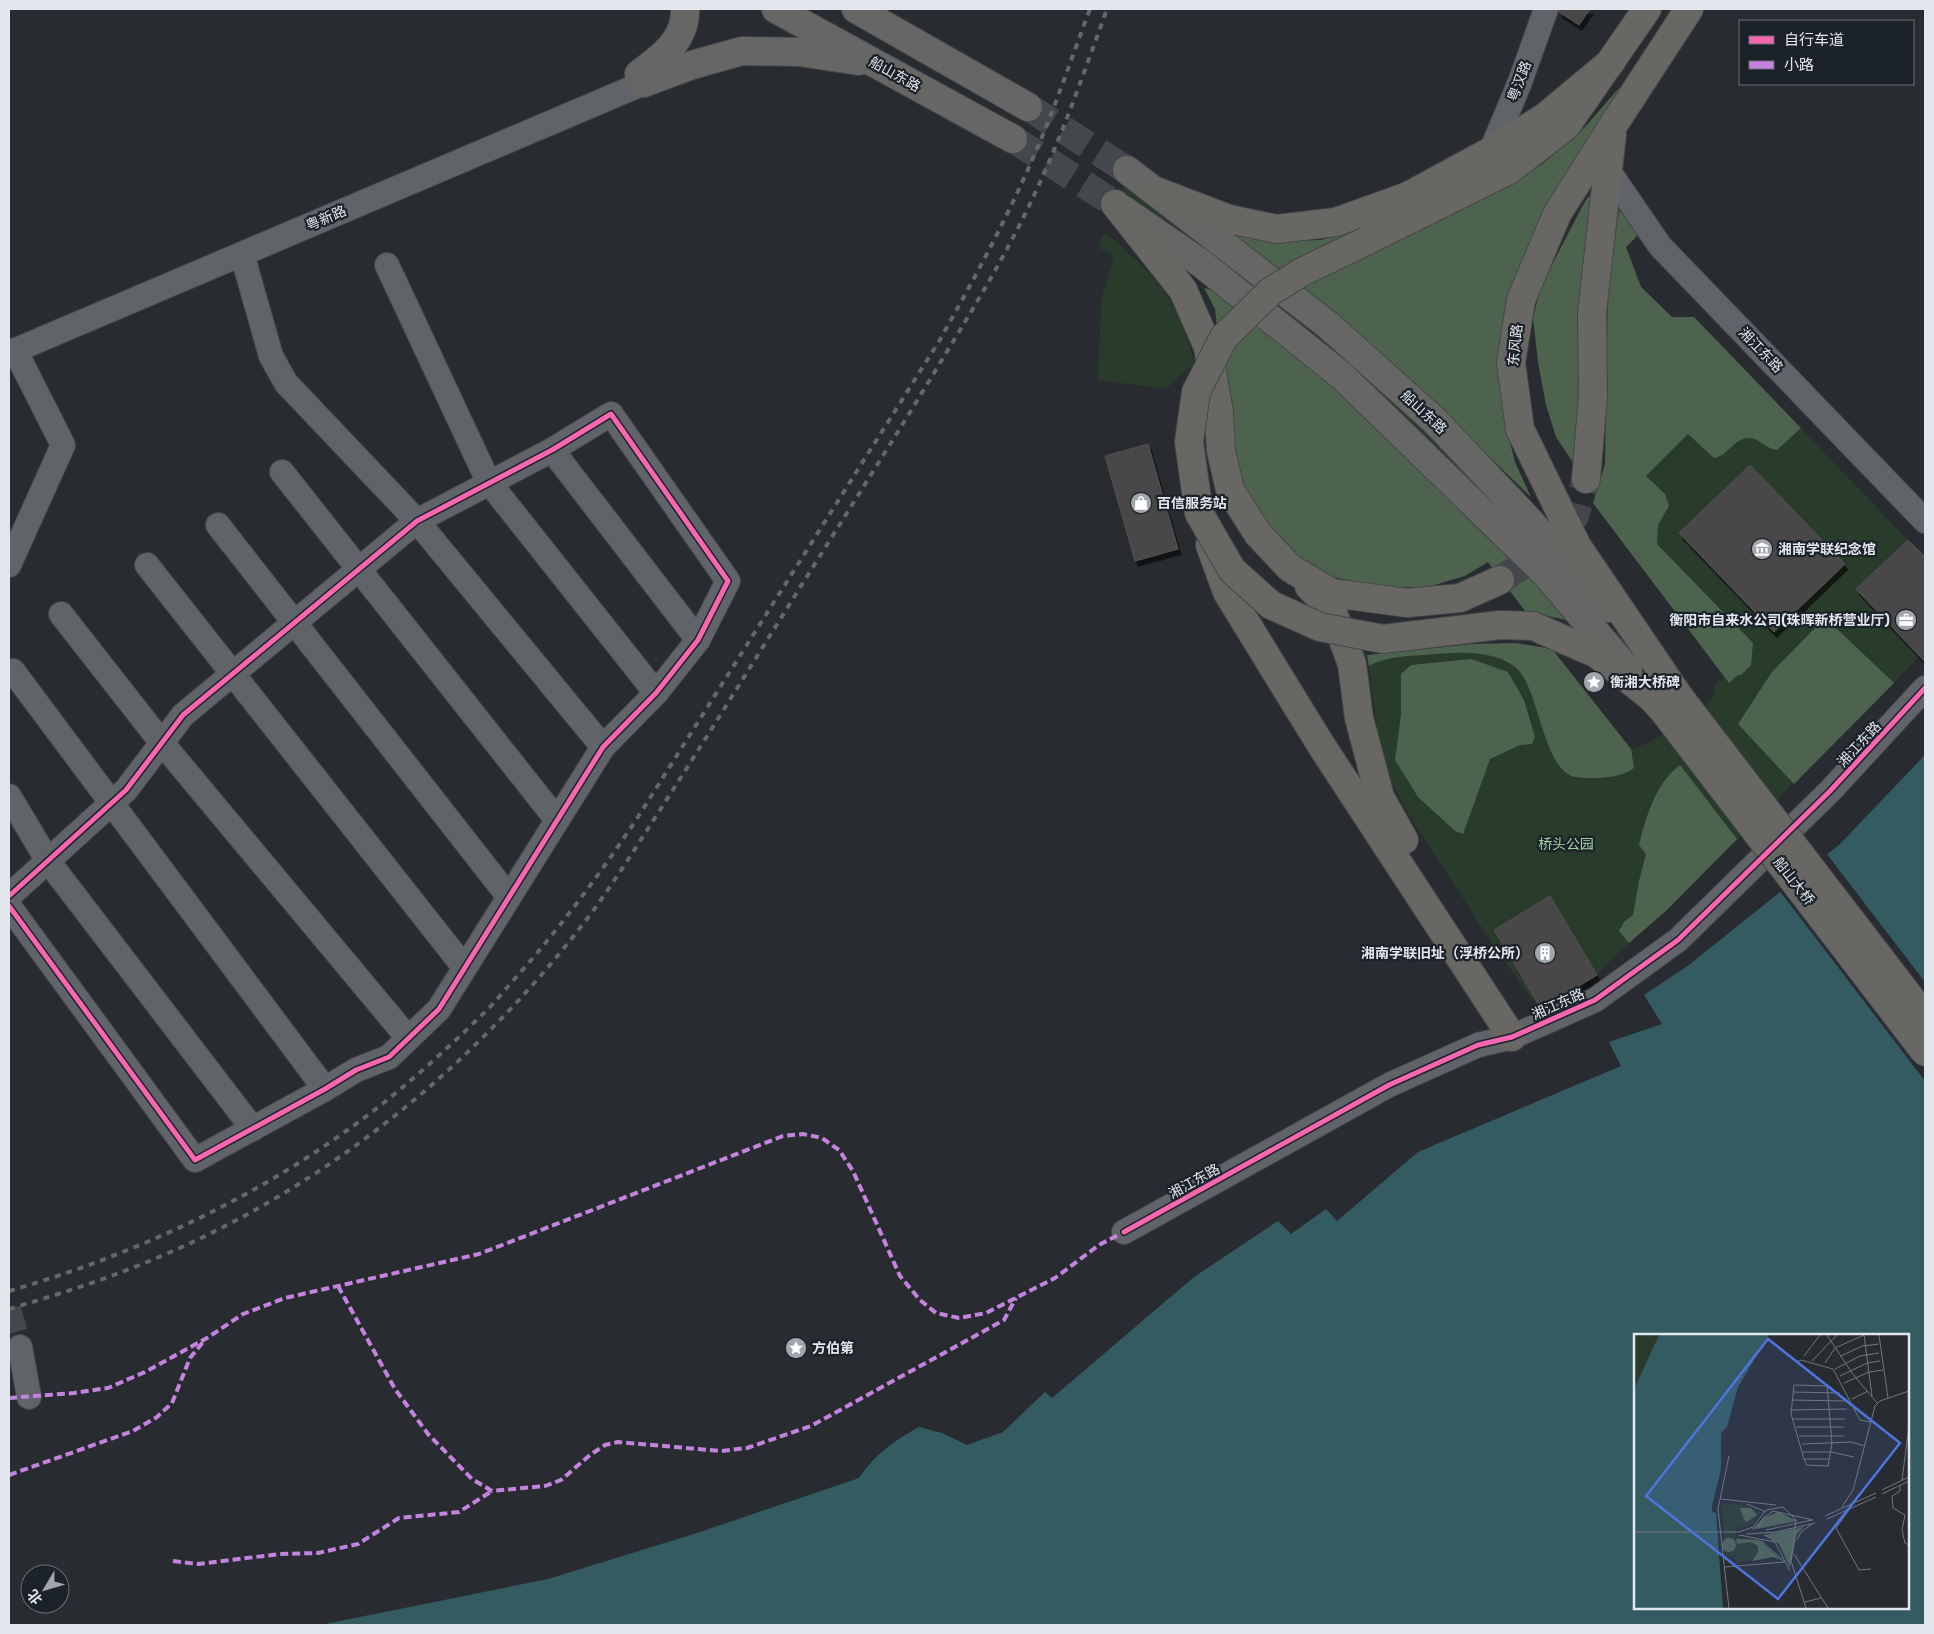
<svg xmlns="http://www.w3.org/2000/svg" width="1934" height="1634" font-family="Rubik,'Noto Sans SC',sans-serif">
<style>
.green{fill:#293b2a}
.forest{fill:#4e634e}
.water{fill:#345b62;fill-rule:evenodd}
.pier{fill:#282c30}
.building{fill:#494746;stroke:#525252;filter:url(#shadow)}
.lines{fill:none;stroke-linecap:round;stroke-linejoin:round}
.minor-tunnel{stroke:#44484c;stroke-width:24;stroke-dasharray:24 12;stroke-linecap:butt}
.major-tunnel{stroke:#44484c;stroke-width:28;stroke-dasharray:28 14;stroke-linecap:butt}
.highway-tunnel{stroke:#44484c;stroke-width:28;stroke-dasharray:28 14;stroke-linecap:butt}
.minor-casing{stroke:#44474b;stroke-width:26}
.major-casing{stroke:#44474b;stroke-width:30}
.highway-casing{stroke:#44474b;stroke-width:30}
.minor{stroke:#606367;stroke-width:24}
.major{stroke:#666665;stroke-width:28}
.highway{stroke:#696763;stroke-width:28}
.rail{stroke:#64686b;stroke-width:4;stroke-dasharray:6 6;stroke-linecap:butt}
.highway-bridge-casing{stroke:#44474b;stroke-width:30;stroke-linecap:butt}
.highway-bridge{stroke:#696763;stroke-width:28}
.quiet{stroke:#c483df;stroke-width:4;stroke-dasharray:8 4;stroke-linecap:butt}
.cycleway-casing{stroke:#1b222a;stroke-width:8}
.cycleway{stroke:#f766af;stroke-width:5}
.labels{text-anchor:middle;stroke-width:4.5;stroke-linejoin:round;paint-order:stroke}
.street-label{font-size:14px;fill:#e2e7ed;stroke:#1b222a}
.poi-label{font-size:14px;font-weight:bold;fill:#e2e7ed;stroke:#1b222a;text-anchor:start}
.park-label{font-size:14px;fill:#a5d2a4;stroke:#1b222a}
.inset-road{fill:none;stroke:#72777c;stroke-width:1}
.view{fill:#4e74dd;fill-opacity:0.15;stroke:#4e74dd;stroke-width:2.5}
.inset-edge{fill:none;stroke:#e2e7ed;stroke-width:2.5}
</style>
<defs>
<filter id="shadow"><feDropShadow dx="3" dy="5.5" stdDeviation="0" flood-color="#0009"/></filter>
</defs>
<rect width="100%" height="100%" fill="#282c30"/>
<g class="green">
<path d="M1124,185L1251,277L1405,403L1510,518L1502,513L1120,196Z"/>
<path d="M1619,210L1640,233L1626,247L1641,287L1672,317H1694L1908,540L1857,589L1920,656L1667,910L1618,953L1597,975L1539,1010L1492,943L1410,817L1391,780L1378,734L1367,655L1472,644L1516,643L1552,649L1631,749L1651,742L1713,699L1714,686L1724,677L1593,503L1605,464L1608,281Z"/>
<path d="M1104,232C1135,258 1166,284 1181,322C1187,335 1190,349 1194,363L1166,389L1098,380L1101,300L1114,257L1098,247Z"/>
</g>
<g class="forest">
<path d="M1619,88L1626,92L1499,375L1505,423L1515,462L1531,497L1437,406L1225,234L1279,241L1321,240L1506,187L1542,164L1585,127Z"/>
<path d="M1598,184L1586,237L1578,470L1556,437L1546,405L1538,362L1533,318L1541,286L1584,203Z"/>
<path d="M1619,210L1640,233L1626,247L1641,287L1672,317H1694L1801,428L1777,450C1766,449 1760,438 1748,438C1733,439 1728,456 1714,458L1688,434L1646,476L1665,494L1669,506L1658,525L1657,544L1753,643L1751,665L1741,675H1738L1729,683L1593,503L1605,464L1608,281Z"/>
<path d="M1204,288L1220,292L1299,356L1412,456L1567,614L1566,620L1525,611L1488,562L1465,576L1428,587L1384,588L1333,577L1298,556L1264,524L1239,481L1223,379L1215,309Z"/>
<path d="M1826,622L1834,626L1894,683L1794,784L1738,724L1772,672L1818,625Z"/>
<path d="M1516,643L1552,649L1631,749L1634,768C1623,776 1608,778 1594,778C1588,778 1581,778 1575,777C1541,769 1540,685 1514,666C1492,650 1460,652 1436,654C1414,656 1388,655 1369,666L1367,655L1472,644Z"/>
<path d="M1471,659L1508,672L1524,700L1535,737L1532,744L1520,745L1490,759L1463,834L1455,831L1418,797L1395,760L1401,715V674L1411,665Z"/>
<path d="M1680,765L1737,839L1667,910L1629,943L1619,931L1624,922L1633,915L1639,881L1646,854L1639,845C1646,817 1655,784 1680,765Z"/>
</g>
<path class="water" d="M1925,755V1625H320L548,1579L697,1533L859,1478C874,1455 895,1440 919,1427L942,1433L967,1445L1003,1432L1045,1392L1052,1398L1194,1277L1278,1221L1291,1234L1326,1209L1337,1221L1418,1152L1621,1066L1609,1042L1662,1024L1644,995L1689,965L1840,844ZM1635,1335H1908V1608H1635Z"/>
<path class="pier" d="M1826,853L1925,982V1081L1779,890Z"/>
<g class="building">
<path d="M1559,9H1590L1579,25L1559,12Z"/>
<path d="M1148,444L1178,549L1135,561L1105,456Z"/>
<path d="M1750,465L1845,564L1774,632L1679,533Z"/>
<path d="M1908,540L1925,557V662L1856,589Z"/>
<path d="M1550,896L1597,975L1541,1009L1494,930Z"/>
</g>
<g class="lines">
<path class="minor-tunnel" d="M9,1309L20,1347"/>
<g class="major-tunnel">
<path d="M1028,107L1127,170"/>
<path d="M1013,139L1115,204"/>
</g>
<path class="highway-tunnel" d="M1500,580L1543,552L1575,516L1586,479"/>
<g class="minor-casing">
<g id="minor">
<path d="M1491,151L1520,82L1546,9"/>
<path d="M1608,170L1660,246L1925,521"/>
<path d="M242,254L271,356L286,383L417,521L603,747"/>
<path d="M387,265L488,481L656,693"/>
<path d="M9,353L644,83"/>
<path d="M552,450L698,640"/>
<path d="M282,472L557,820"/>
<path d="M218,525L509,897"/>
<path d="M9,565L63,445L15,350"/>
<path d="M147,565L464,967"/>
<path d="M61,614L162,743L408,1038"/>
<path d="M13,671L325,1089"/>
<path d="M9,796L48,861L253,1129"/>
<path d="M9,896L126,790L183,715L417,521L552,450L611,414L728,581L698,640L656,693L603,747L439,1009L389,1057L356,1070L325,1089L195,1160L9,906"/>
<path d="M1124,1232L1389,1085L1478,1045L1512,1037L1595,1000L1678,940L1830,791L1925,688"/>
<path d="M20,1347L29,1397"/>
</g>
</g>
<g class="major-casing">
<g id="major">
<path d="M776,9L1013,139"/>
<path d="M856,9L1028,107"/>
<path d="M639,74C662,57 686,40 685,9"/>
<path d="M644,83L692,65L742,51L799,52L859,61"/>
<path d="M1127,170L1328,325L1434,420L1523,514L1608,608"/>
<path d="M1122,209L1202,264L1342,376L1544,572L1628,670"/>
</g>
</g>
<g class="highway-casing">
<g id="highway">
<path d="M1156,191L1229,219L1277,229L1336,222L1408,196L1491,151L1545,117L1611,62"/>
<path d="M1115,204L1183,290L1208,347L1219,413L1221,451L1230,490L1258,534L1290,568L1332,593L1407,603L1460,598L1500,580"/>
<path d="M1366,241L1509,170L1566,126L1647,9"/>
<path d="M1586,479L1593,396L1592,313L1612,134"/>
<path d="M1210,545L1227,592L1321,745L1512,1037"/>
<path d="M1309,586L1332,610L1352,664L1359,718L1380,797L1404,840"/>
<path d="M1533,626L1597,654L1652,698L1663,710"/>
<path d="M1680,698L1577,546L1520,429L1511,363L1521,300L1557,214L1614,124L1689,9"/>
</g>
</g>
<use href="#minor" class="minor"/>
<use href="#major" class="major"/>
<use href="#highway" class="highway"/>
<g class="rail">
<path d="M9,1291C130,1256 246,1203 349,1129C398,1094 444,1052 487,1010C498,999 508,986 519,974C562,925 600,874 636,820L938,343C975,278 1010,213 1039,144C1058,99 1073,54 1090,9"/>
<path d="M9,1309C60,1294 110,1278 159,1257C325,1187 470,1069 580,928C609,891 634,850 660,810C709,734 757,656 806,578C850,508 894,439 937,368C968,317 999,267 1025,214C1058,148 1082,78 1107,9"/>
</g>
<g class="highway-bridge-casing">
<g id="highway-bridge">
<path d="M1366,241L1302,272L1270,292L1224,337L1196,392L1189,442L1199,513L1232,570L1271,605L1320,627L1383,639L1500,625L1533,626"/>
<path d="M1680,698L1925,1017"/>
<path d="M1663,710L1925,1052"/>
</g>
</g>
<use href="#highway-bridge" class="highway-bridge"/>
<g class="quiet">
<path d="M338,1286L395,1389L428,1434L472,1479L492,1491L545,1486L561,1480L590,1455L605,1445L618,1442L721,1451L747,1448L811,1426L1004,1320L1016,1298"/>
<path d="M9,1398L74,1393L108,1388L145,1372L207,1338L243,1314L285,1298L479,1254L783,1136L803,1134L822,1138L839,1150L853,1171L900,1276L920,1300L936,1313L959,1318L986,1313L1055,1278L1099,1245L1124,1232"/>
<path d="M9,1475L133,1431L157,1417L172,1403L190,1358L204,1341"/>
<path d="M173,1561L198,1564L280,1554L318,1553L358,1544L399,1518L459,1512L492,1491"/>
</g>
<g class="cycleway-casing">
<g id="cycleway">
<path d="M9,896L126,790L183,715L417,521L552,450L611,414L728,581L698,640L656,693L603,747L439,1009L389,1057L356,1070L325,1089L195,1160L9,906"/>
<path d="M1124,1232L1389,1085L1478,1045L1512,1037L1595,1000L1678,940L1830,791L1925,688"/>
</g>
</g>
<use href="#cycleway" class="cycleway"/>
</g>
<defs>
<g id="shop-disc" transform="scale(1.125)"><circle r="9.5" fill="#a1a6ab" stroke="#1b222a"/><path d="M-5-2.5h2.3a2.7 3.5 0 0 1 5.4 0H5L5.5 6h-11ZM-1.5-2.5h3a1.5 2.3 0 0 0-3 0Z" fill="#fff"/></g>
<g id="museum-disc" transform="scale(1.125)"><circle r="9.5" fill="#a1a6ab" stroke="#1b222a"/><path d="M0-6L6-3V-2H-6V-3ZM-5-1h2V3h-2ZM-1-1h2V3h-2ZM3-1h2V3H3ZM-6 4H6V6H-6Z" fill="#fff"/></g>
<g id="office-disc" transform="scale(1.125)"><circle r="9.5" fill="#a1a6ab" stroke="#1b222a"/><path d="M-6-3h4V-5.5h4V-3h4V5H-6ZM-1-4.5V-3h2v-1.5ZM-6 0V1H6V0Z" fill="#fff"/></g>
<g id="sight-disc" transform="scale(1.125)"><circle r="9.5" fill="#a1a6ab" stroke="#1b222a"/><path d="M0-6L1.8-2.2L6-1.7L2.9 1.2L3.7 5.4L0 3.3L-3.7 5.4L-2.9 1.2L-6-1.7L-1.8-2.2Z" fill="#fff"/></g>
<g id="building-disc" transform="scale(1.125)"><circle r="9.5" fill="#a1a6ab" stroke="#1b222a"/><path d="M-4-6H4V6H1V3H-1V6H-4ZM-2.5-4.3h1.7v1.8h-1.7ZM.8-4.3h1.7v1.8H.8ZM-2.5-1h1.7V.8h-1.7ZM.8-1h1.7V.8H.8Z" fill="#fff"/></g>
</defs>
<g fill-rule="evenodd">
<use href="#shop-disc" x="1141" y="503"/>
<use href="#museum-disc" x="1762" y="549"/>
<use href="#office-disc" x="1906" y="620"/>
<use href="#sight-disc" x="1594" y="682"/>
<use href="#building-disc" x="1545" y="953"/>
<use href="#sight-disc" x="796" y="1348"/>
</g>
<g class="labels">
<g class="street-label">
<text transform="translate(895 74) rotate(29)" y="5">船山东路</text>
<text transform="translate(1519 81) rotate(-69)" y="5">粤汉路</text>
<text transform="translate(326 218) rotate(-23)" y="5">粤新路</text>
<text transform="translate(1515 345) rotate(-84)" y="5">东风路</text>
<text transform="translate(1761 350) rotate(46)" y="5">湘江东路</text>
<text transform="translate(1424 412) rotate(43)" y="5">船山东路</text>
<text transform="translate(1859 744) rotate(-47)" y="5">湘江东路</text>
<text transform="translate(1794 881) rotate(52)" y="5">船山大桥</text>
<text transform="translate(1558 1004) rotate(-24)" y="5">湘江东路</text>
<text transform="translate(1194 1181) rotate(-29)" y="5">湘江东路</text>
</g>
<g class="poi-label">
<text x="1157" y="508">百信服务站</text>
<text x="1778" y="554">湘南学联纪念馆</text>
<text x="1890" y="625" text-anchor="end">衡阳市自来水公司(珠晖新桥营业厅)</text>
<text x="1610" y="687">衡湘大桥碑</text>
<text x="1529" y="958" text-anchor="end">湘南学联旧址（浮桥公所）</text>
<text x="812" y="1353">方伯第</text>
</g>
<g class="park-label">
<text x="1566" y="849">桥头公园</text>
</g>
</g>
<g transform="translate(1634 1334)">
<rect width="275" height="275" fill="#282c30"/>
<path d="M0,1H25L0,55ZM87,169L111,171L127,178L116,193H103L101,203L125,206L147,226L139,223L102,229L101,222L92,223Z" fill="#293b2a"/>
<path d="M106,174H117L123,181L113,188L110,186ZM144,178L164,187L117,196L131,183ZM170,193L163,200L156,234L145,210L129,201ZM88 211a7 7 0 1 1 14 0a7 7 0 1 1-14 0ZM102,205L125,206L147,226L139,223L118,227L124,218V212L117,208L103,210Z" fill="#4e634e"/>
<path d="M25,1H135L104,53L93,93L87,99V135L78,172V178L82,179L89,274H0V55Z" fill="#345b62"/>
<path class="inset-road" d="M193,1L218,39L243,69M230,1L238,62M245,1L254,64M170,22L186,1M207,22L228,12L245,10M178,27L203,1M162,28L167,26L199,35L226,86L237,88M191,29L201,14L230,1M201,35L226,22L245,19M206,42L233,29L246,27M210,49L235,38L249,36M160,51L193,52L198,109L194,132L173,131L170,125L157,80ZM159,58L206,59M218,65L234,57M158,66L211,67M156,76L213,75M159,85H211M162,93H210M165,102H210M168,110L217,108L231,112M169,118H197L220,123M170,125H195M268,146L275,92M266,151V157L258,162L259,174L271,181L268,196L271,209L275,211M219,156L241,72L246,67L275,57M248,156L275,143M248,160L275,147M87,165L142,171M113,170L132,178M208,173L219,156M215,176L202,194L225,236L237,235M191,182L242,159M193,185L242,163M124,193L129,184L139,177L179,186M132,196L178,186M0,198H105L119,193L132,176L149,173L162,186L157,227L172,274M112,200L142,198L181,189M105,201L141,208L156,237M163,206L167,198L178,190M127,207L152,229M160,220L194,274M90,230L84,175L95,122M90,230L95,274M91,233L150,228M171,268L187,264"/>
<path class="view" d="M134,5L266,109L144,265L12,162Z"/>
<rect width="275" height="275" class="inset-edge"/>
</g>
<rect width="1934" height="1634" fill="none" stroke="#e2e7ed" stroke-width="20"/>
<rect x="1739" y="20" width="175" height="65" fill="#1b222a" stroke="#6b7178"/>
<rect x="1749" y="36" width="25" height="8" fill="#f766af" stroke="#6b7178"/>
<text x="1784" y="45" font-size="15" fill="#e2e7ed">自行车道</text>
<rect x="1749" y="61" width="25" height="8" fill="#c483df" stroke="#6b7178"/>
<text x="1784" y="70" font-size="15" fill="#e2e7ed">小路</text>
<g transform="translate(45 1589) rotate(232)"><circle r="24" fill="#1b222a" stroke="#6b7178"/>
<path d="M0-4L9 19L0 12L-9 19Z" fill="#a1a6ab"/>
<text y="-8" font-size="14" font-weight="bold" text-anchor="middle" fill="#e2e7ed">北</text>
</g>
</svg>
